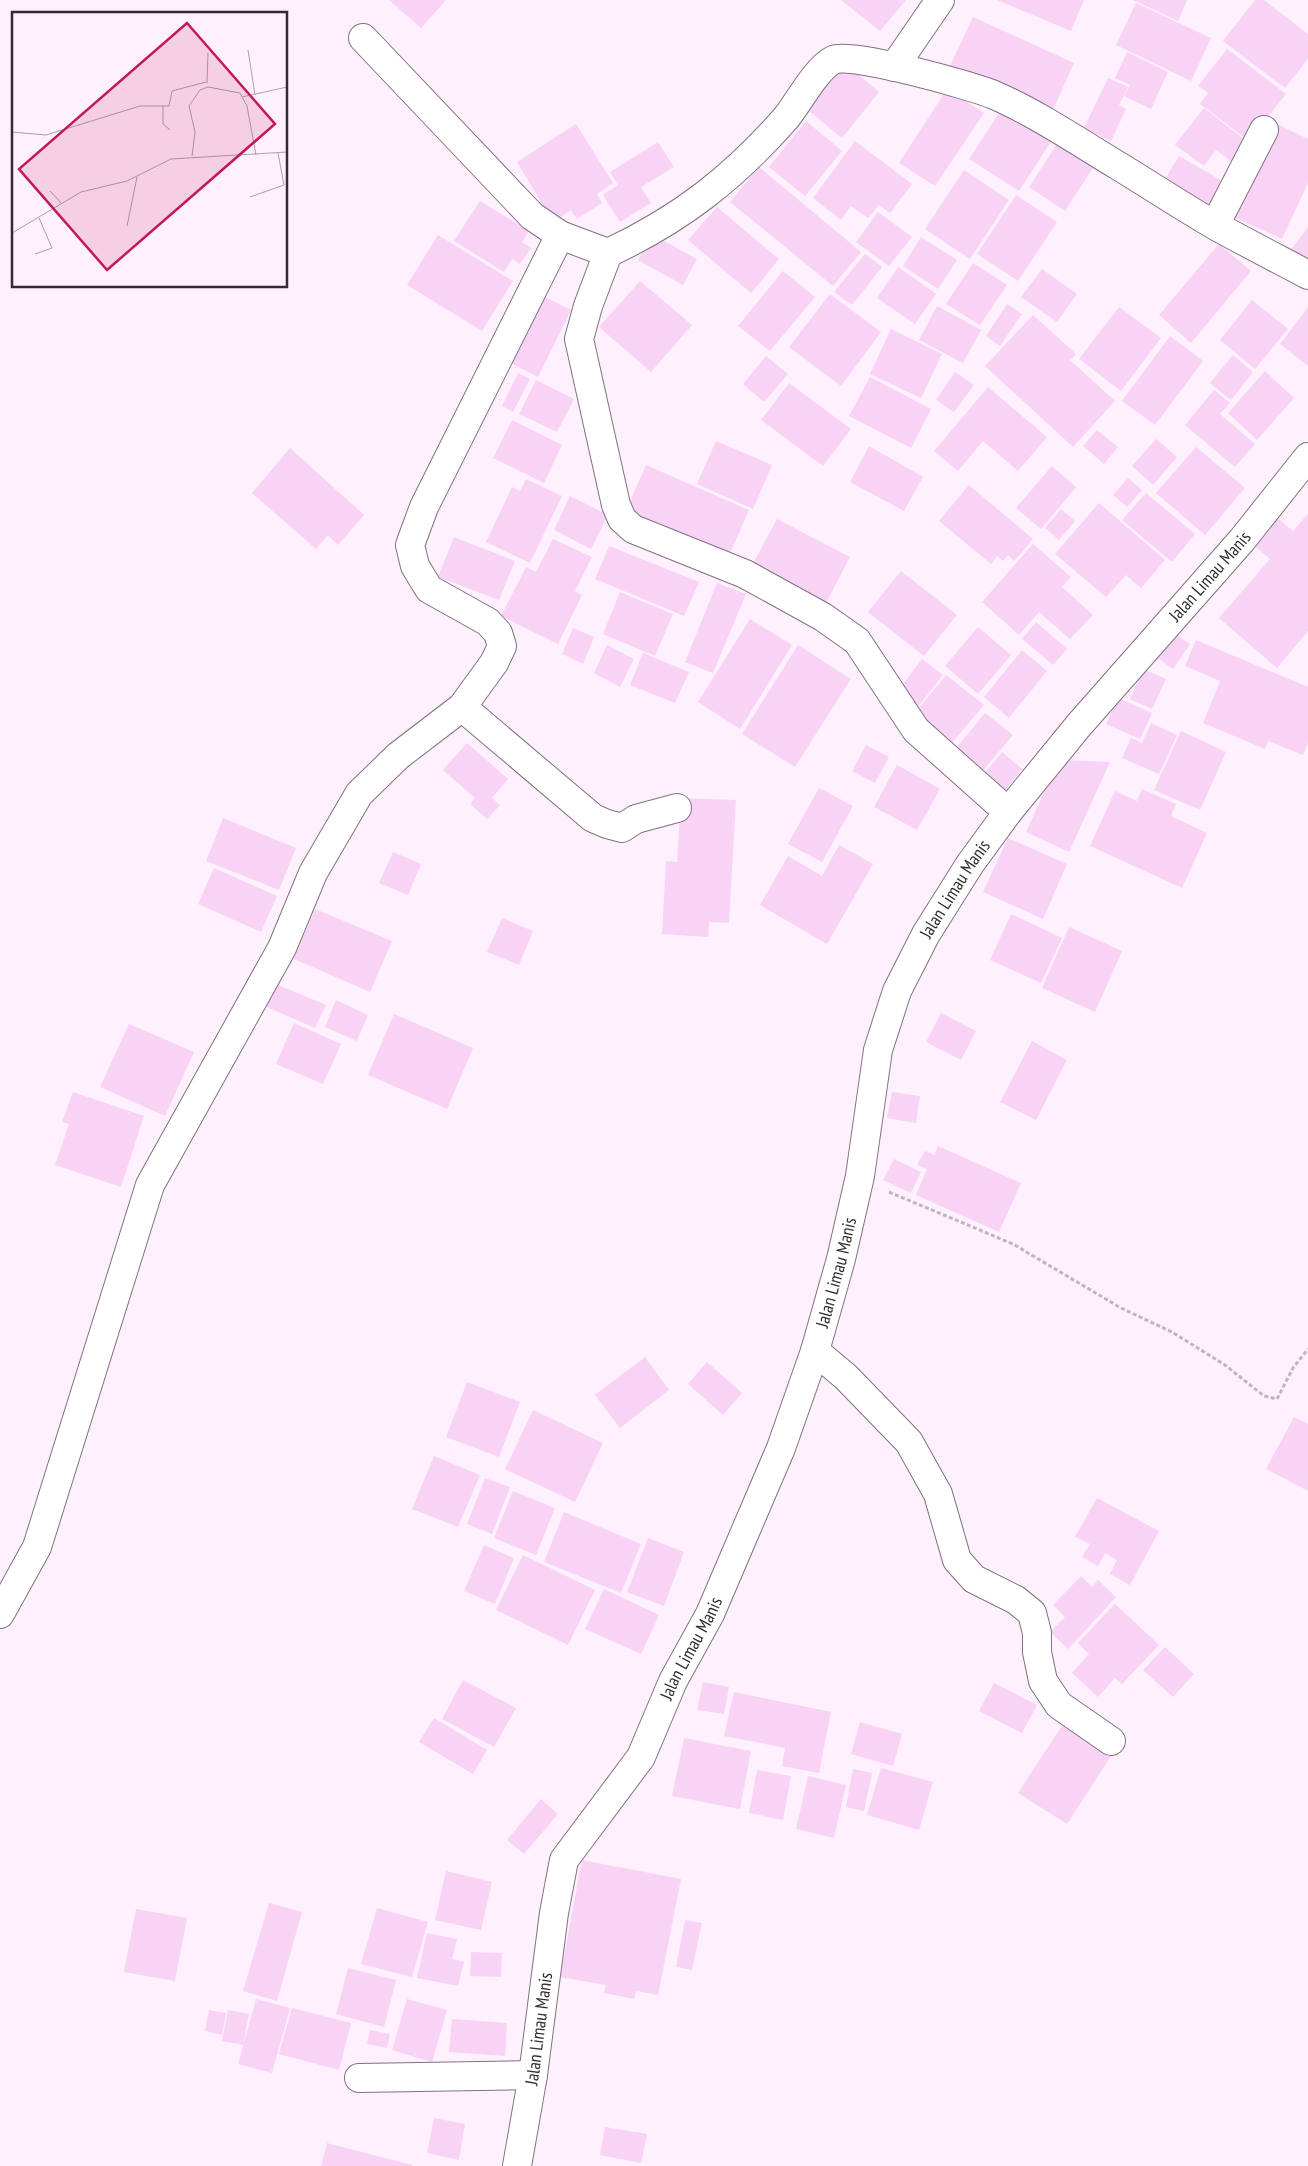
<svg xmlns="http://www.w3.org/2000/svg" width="1308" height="2166" font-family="'PT Sans Narrow',sans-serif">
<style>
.building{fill:#f8d3f5}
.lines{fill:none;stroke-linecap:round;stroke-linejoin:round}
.minor-casing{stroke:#81727f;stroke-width:30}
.path{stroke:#c1b5bf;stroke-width:3;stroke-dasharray:4 2.5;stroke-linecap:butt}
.minor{stroke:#fff;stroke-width:28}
.labels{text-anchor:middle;stroke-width:4;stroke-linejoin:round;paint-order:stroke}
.street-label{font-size:18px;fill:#332c32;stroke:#fff}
.inset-road{fill:none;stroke:#ada2ab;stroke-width:1}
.view{fill:#c2185b;fill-opacity:0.15;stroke:#c2185b;stroke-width:2.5}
.inset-edge{fill:none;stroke:#332c32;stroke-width:2.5}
</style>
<rect width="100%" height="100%" fill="#fef0fc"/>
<g class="building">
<path d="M389,0H446L421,28Z"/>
<path d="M841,0H906L880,31Z"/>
<path d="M997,0H1084L1071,31Z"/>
<path d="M1133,0H1187L1178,21Z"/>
<path d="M1255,0H1264L1308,34V59L1285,88L1223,41Z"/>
<path d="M1136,3L1211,38L1191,81L1116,45Z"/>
<path d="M973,17L1074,63L1052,112L950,66Z"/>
<path d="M1227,49L1286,94L1249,141L1200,104L1208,93L1198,86Z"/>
<path d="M1127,52L1168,72L1151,109L1124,96L1130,85L1115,78Z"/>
<path d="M841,60L879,92L842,138L803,106Z"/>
<path d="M1108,78L1128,87L1119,105L1126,109L1111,141L1084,128Z"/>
<path d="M947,89L984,113L935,186L899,163Z"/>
<path d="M1005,104L1054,137L1019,191L969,159Z"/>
<path d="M1204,108L1249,143L1233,163L1216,150L1204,166L1175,145Z"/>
<path d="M806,121L842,151L805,196L769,167Z"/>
<path d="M1271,121L1308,139V183L1282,239L1227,214Z"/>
<path d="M576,124L613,183L597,194L602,203L577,219L571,210L553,222L517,162Z"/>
<path d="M1062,136L1098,160L1065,211L1029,187Z"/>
<path d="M855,141L912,184L890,213L879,205L868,218L851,206L841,220L813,198Z"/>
<path d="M658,142L674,167L641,187L651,203L620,222L603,195L618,185L610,172Z"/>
<path d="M1179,156L1226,183L1208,214L1160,187Z"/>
<path d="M759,167L861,252L833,286L730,202Z"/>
<path d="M964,170L1009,200L970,259L925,229Z"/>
<path d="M1016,195L1057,222L1018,281L977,254Z"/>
<path d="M480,201L529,231L522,242L531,248L520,264L512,259L504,272L454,241Z"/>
<path d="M717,207L779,259L751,293L688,240Z"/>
<path d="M878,212L912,237L889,266L856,242Z"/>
<path d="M1308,227V265L1290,251Z"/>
<path d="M438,235L513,281L482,331L407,285Z"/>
<path d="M653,235L697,259L683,285L638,260Z"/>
<path d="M921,237L957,260L938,289L903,266Z"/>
<path d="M1219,244L1251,271L1191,343L1159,315Z"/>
<path d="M865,254L882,267L852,305L834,292Z"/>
<path d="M973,263L1007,285L980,325L946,304Z"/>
<path d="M898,267L936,294L915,324L877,298Z"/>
<path d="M1042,269L1077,294L1057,322L1021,297Z"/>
<path d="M783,271L815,297L770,351L738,326Z"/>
<path d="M640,281L692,325L651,372L599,327Z"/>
<path d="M830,294L881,332L841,386L789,347Z"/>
<path d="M543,296L571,310L538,377L511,363Z"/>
<path d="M1252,300L1288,329L1255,369L1220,340Z"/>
<path d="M1007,304L1022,314L1000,346L986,336Z"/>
<path d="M937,306L981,330L963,363L919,340Z"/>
<path d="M1119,307L1161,338L1121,391L1079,359Z"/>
<path d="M1308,307V366L1280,344Z"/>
<path d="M1033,315L1076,354L1070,360L1115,401L1073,447L985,366Z"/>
<path d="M891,329L942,354L921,398L870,374Z"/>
<path d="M1170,336L1203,361L1155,425L1122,401Z"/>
<path d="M1233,355L1253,372L1231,400L1210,383Z"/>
<path d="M766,356L788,374L764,402L743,384Z"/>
<path d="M1265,371L1294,398L1257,440L1228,413Z"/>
<path d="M955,372L974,385L954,412L936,400Z"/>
<path d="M518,373L530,379L513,412L502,406Z"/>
<path d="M870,377L931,409L911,448L849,416Z"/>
<path d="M536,380L574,399L557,432L519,414Z"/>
<path d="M789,383L851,429L823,466L761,420Z"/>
<path d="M988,387L1047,437L1018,471L983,441L958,471L934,451Z"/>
<path d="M1214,390L1230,403L1220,414L1255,444L1235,467L1185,425Z"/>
<path d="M512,420L562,445L544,483L493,458Z"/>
<path d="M1097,430L1118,447L1104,464L1083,446Z"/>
<path d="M1156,439L1177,457L1153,485L1132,466Z"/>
<path d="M716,441L772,465L753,509L697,484Z"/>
<path d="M869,446L923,477L904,511L850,482Z"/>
<path d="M1196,447L1245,488L1205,535L1156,493Z"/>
<path d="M290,448L364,515L338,545L328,535L316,549L252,493Z"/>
<path d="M646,465L749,510L728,558L625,513Z"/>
<path d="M1052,466L1076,487L1041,529L1016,508Z"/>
<path d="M1128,478L1142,490L1127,507L1113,495Z"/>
<path d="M526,479L562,496L530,563L486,542L512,487L520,491Z"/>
<path d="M969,485L1033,539L1014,561L1008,555L1003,561L997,556L991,564L939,521Z"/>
<path d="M1146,493L1195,534L1172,562L1122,520Z"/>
<path d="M570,496L608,515L591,549L554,530Z"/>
<path d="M1099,503L1165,560L1141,588L1126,575L1106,597L1055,554Z"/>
<path d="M1061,509L1075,521L1059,540L1045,528Z"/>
<path d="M1308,514V631L1277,668L1219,618L1270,559L1252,544L1276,517L1293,531Z"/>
<path d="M777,519L850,557L825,605L751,567Z"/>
<path d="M454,537L515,561L499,600L438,577Z"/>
<path d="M553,539L592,557L575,591L582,595L558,644L501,616L526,567L536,572Z"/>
<path d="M1033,544L1071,577L1062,587L1093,615L1070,639L1039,612L1019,635L982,602Z"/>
<path d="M609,546L699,582L684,616L595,579Z"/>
<path d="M901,571L957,615L924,656L868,612Z"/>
<path d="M717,583L746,594L713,673L685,662Z"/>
<path d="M620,592L673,614L655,656L603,634Z"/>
<path d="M750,619L792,645L740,729L698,702Z"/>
<path d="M1036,622L1067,649L1053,665L1022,639Z"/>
<path d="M978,627L1011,655L978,694L945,666Z"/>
<path d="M573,628L594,637L583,664L562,654Z"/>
<path d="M1169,630L1190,644L1173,669L1152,654Z"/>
<path d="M1196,640L1308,687V743L1303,755L1268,741L1265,749L1203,723L1220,681L1185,666Z"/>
<path d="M607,645L634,659L620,687L594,673Z"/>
<path d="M798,645L851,679L795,767L742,734Z"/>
<path d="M1022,650L1047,671L1009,718L984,697Z"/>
<path d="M643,653L689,672L675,703L630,685Z"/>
<path d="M922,659L943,675L917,708L897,692Z"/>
<path d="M1143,669L1166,679L1152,709L1130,699Z"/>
<path d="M946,675L984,705L951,744L914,714Z"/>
<path d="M1118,698L1152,713L1140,739L1106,724Z"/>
<path d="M985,713L1013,735L980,774L953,752Z"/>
<path d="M1151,723L1177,735L1159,774L1122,758L1131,738L1142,743Z"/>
<path d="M1181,731L1226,752L1200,810L1154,790Z"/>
<path d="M467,743L508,779L492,798L500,805L487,819L470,804L475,798L443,770Z"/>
<path d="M866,745L889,757L875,783L852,771Z"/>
<path d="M1002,752L1022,769L997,800L977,783Z"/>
<path d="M1059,760L1110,762L1069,852L1026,832Z"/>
<path d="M897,765L940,789L917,830L874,807Z"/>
<path d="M819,788L853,806L822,862L788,844Z"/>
<path d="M1142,789L1176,804L1171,816L1207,833L1182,888L1090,846L1115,791L1137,801Z"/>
<path d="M681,798L736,800L729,923L709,922L708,937L662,934L666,861L677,862Z"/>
<path d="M223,818L296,848L279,890L206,861Z"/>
<path d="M1008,838L1067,864L1043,919L983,892Z"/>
<path d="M839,845L873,864L827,944L760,905L788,856L822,876Z"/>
<path d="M393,852L421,864L408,895L379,883Z"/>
<path d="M214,868L277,896L261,932L198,904Z"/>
<path d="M315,909L392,941L370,992L294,959Z"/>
<path d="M1011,914L1062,938L1041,983L990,960Z"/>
<path d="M502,918L533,931L519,965L487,952Z"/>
<path d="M1069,927L1122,951L1095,1012L1042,988Z"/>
<path d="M271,982L326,1005L315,1028L262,1005Z"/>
<path d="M336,1000L368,1015L357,1041L325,1027Z"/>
<path d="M941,1013L976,1031L961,1060L926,1042Z"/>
<path d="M394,1014L473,1048L447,1109L368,1075Z"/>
<path d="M294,1023L341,1044L323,1084L276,1064Z"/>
<path d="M129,1024L194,1052L165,1116L100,1087Z"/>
<path d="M1032,1041L1067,1060L1036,1120L1000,1102Z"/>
<path d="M73,1092L144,1116L121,1187L55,1165L69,1124L62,1122Z"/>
<path d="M892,1092L920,1096L916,1123L887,1118Z"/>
<path d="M938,1146L1021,1183L999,1232L916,1195L927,1169L917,1165L925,1151L934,1155Z"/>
<path d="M894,1159L921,1172L911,1193L883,1180Z"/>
<path d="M645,1357L669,1390L620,1428L595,1395Z"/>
<path d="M707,1362L742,1393L723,1415L688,1384Z"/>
<path d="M467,1382L520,1402L499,1457L446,1437Z"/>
<path d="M533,1410L603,1443L575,1502L505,1469Z"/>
<path d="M1294,1417L1308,1424V1491L1266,1469Z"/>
<path d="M434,1456L480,1475L458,1527L412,1509Z"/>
<path d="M485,1478L510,1487L492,1534L467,1524Z"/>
<path d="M513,1491L555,1508L536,1555L494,1538Z"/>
<path d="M1097,1498L1159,1531L1130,1585L1110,1574L1117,1560L1105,1553L1098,1566L1082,1557L1090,1544L1075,1537Z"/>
<path d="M564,1512L641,1544L621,1593L544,1562Z"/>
<path d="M648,1538L684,1552L664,1606L627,1592Z"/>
<path d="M484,1545L514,1558L495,1604L464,1591Z"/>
<path d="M523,1555L595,1590L568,1645L496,1610Z"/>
<path d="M1081,1576L1092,1587L1098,1580L1116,1597L1068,1649L1050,1632L1065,1617L1053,1605Z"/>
<path d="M604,1589L659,1615L641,1654L585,1629Z"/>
<path d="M1115,1604L1159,1645L1122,1684L1115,1678L1098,1697L1072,1673L1089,1654L1078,1643Z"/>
<path d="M1165,1647L1194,1674L1173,1697L1143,1670Z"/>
<path d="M463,1680L516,1708L494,1747L442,1719Z"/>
<path d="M703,1682L729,1687L724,1714L697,1710Z"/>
<path d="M994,1683L1037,1705L1022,1733L979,1711Z"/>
<path d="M734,1692L831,1712L819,1773L782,1766L785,1748L724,1736Z"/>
<path d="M434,1718L487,1750L473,1774L419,1742Z"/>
<path d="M860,1722L902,1734L893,1766L851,1754Z"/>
<path d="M1063,1724L1111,1756L1067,1824L1018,1793Z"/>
<path d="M684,1738L751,1751L740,1809L672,1796Z"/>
<path d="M881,1768L933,1782L919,1830L867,1815Z"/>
<path d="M853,1769L872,1773L864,1811L846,1807Z"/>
<path d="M757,1770L791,1776L783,1820L749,1813Z"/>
<path d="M808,1776L846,1785L834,1838L796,1829Z"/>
<path d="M541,1799L558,1814L524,1854L507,1840Z"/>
<path d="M582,1860L681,1879L658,1995L636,1991L634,1999L604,1993L606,1985L560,1977Z"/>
<path d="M446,1871L492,1882L481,1930L435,1920Z"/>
<path d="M269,1903L302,1912L277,2001L243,1991Z"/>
<path d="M377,1908L428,1922L412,1977L361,1964Z"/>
<path d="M136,1909L187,1918L175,1981L124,1972Z"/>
<path d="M685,1920L702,1923L692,1970L676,1967Z"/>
<path d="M427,1933L457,1939L452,1959L464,1962L458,1986L417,1978Z"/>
<path d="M471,1952L502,1953L501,1977L470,1976Z"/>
<path d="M348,1968L396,1980L384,2027L336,2014Z"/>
<path d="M256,1999L290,2008L272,2073L238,2064Z"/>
<path d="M407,1999L447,2010L432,2062L392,2050Z"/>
<path d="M292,2008L351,2023L339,2070L279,2054Z"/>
<path d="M209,2010L226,2013L222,2035L205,2031Z"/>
<path d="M228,2010L249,2014L243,2045L222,2041Z"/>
<path d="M452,2019L507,2023L505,2056L449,2052Z"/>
<path d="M370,2030L390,2034L387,2048L367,2044Z"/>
<path d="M434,2118L465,2124L459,2160L427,2153Z"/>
<path d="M605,2127L647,2134L641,2163L600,2155Z"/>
<path d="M327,2143L412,2165V2166H321Z"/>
</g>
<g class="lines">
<g class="minor-casing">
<g id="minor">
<path d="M363,38L532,216L560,235L608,253"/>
<path d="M894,67L940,0"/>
<path d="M1215,225L1264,130"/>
<path d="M462,707L593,818L607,824L622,828L636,819L677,808"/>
<path d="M1008,812L916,730L857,641L823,617L745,574L633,529L622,519L616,505L579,339L588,306L608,253C681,219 733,178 786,118C799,102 815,70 833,60C848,51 973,86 994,95C1034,112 1079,142 1117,165C1150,185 1183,207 1216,226C1247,243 1278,259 1308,275"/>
<path d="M815,1351L846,1377L909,1442L938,1494L957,1560L974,1579L1016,1600L1032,1613L1037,1633V1652L1043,1681L1059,1705L1111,1741"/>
<path d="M0,1614L37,1547L150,1185L282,948L313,873L359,794L398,756L462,707L494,663L502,646L498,633L488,622L429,589L415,566L410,545L424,507L560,235"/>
<path d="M359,2078L533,2075"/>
<path id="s1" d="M517,2166L533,2075L554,1913L564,1860L641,1757L673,1681L710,1614L781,1448L815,1351L841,1259L860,1176L878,1050L897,991L926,934L970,864L1008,812L1079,725L1242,540L1308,457"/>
</g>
</g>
<path class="path" d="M889,1192L1013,1244L1121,1308L1172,1332L1225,1365L1264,1396L1277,1399L1293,1368L1308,1349"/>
<use href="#minor" class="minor"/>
</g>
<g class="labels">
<g class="street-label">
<text dy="6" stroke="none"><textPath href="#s1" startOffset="1772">Jalan Limau Manis</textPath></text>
<text dy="6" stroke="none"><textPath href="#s1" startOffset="1368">Jalan Limau Manis</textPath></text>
<text dy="6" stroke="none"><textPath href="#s1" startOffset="962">Jalan Limau Manis</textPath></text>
<text dy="6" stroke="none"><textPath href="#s1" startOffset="558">Jalan Limau Manis</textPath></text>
<text dy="6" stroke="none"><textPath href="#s1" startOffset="139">Jalan Limau Manis</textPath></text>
</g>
</g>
<g transform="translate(12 12)">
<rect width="275" height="275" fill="#fef0fc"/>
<path class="inset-road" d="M236,38L243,83M195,71L196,41M230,85L275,75M151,94V112L158,118M0,120L34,123L128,94H157L160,79L194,70M180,144L183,120L177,94L188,78L196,75L228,81L235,94L244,143M38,179L50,192M238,185L272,173L266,141M115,214L125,165M0,221L69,180L115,169L159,147L275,140M23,242L40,236L27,206"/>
<path class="view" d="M175,11L263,112L95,258L7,157Z"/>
<rect width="275" height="275" class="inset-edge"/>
</g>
</svg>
